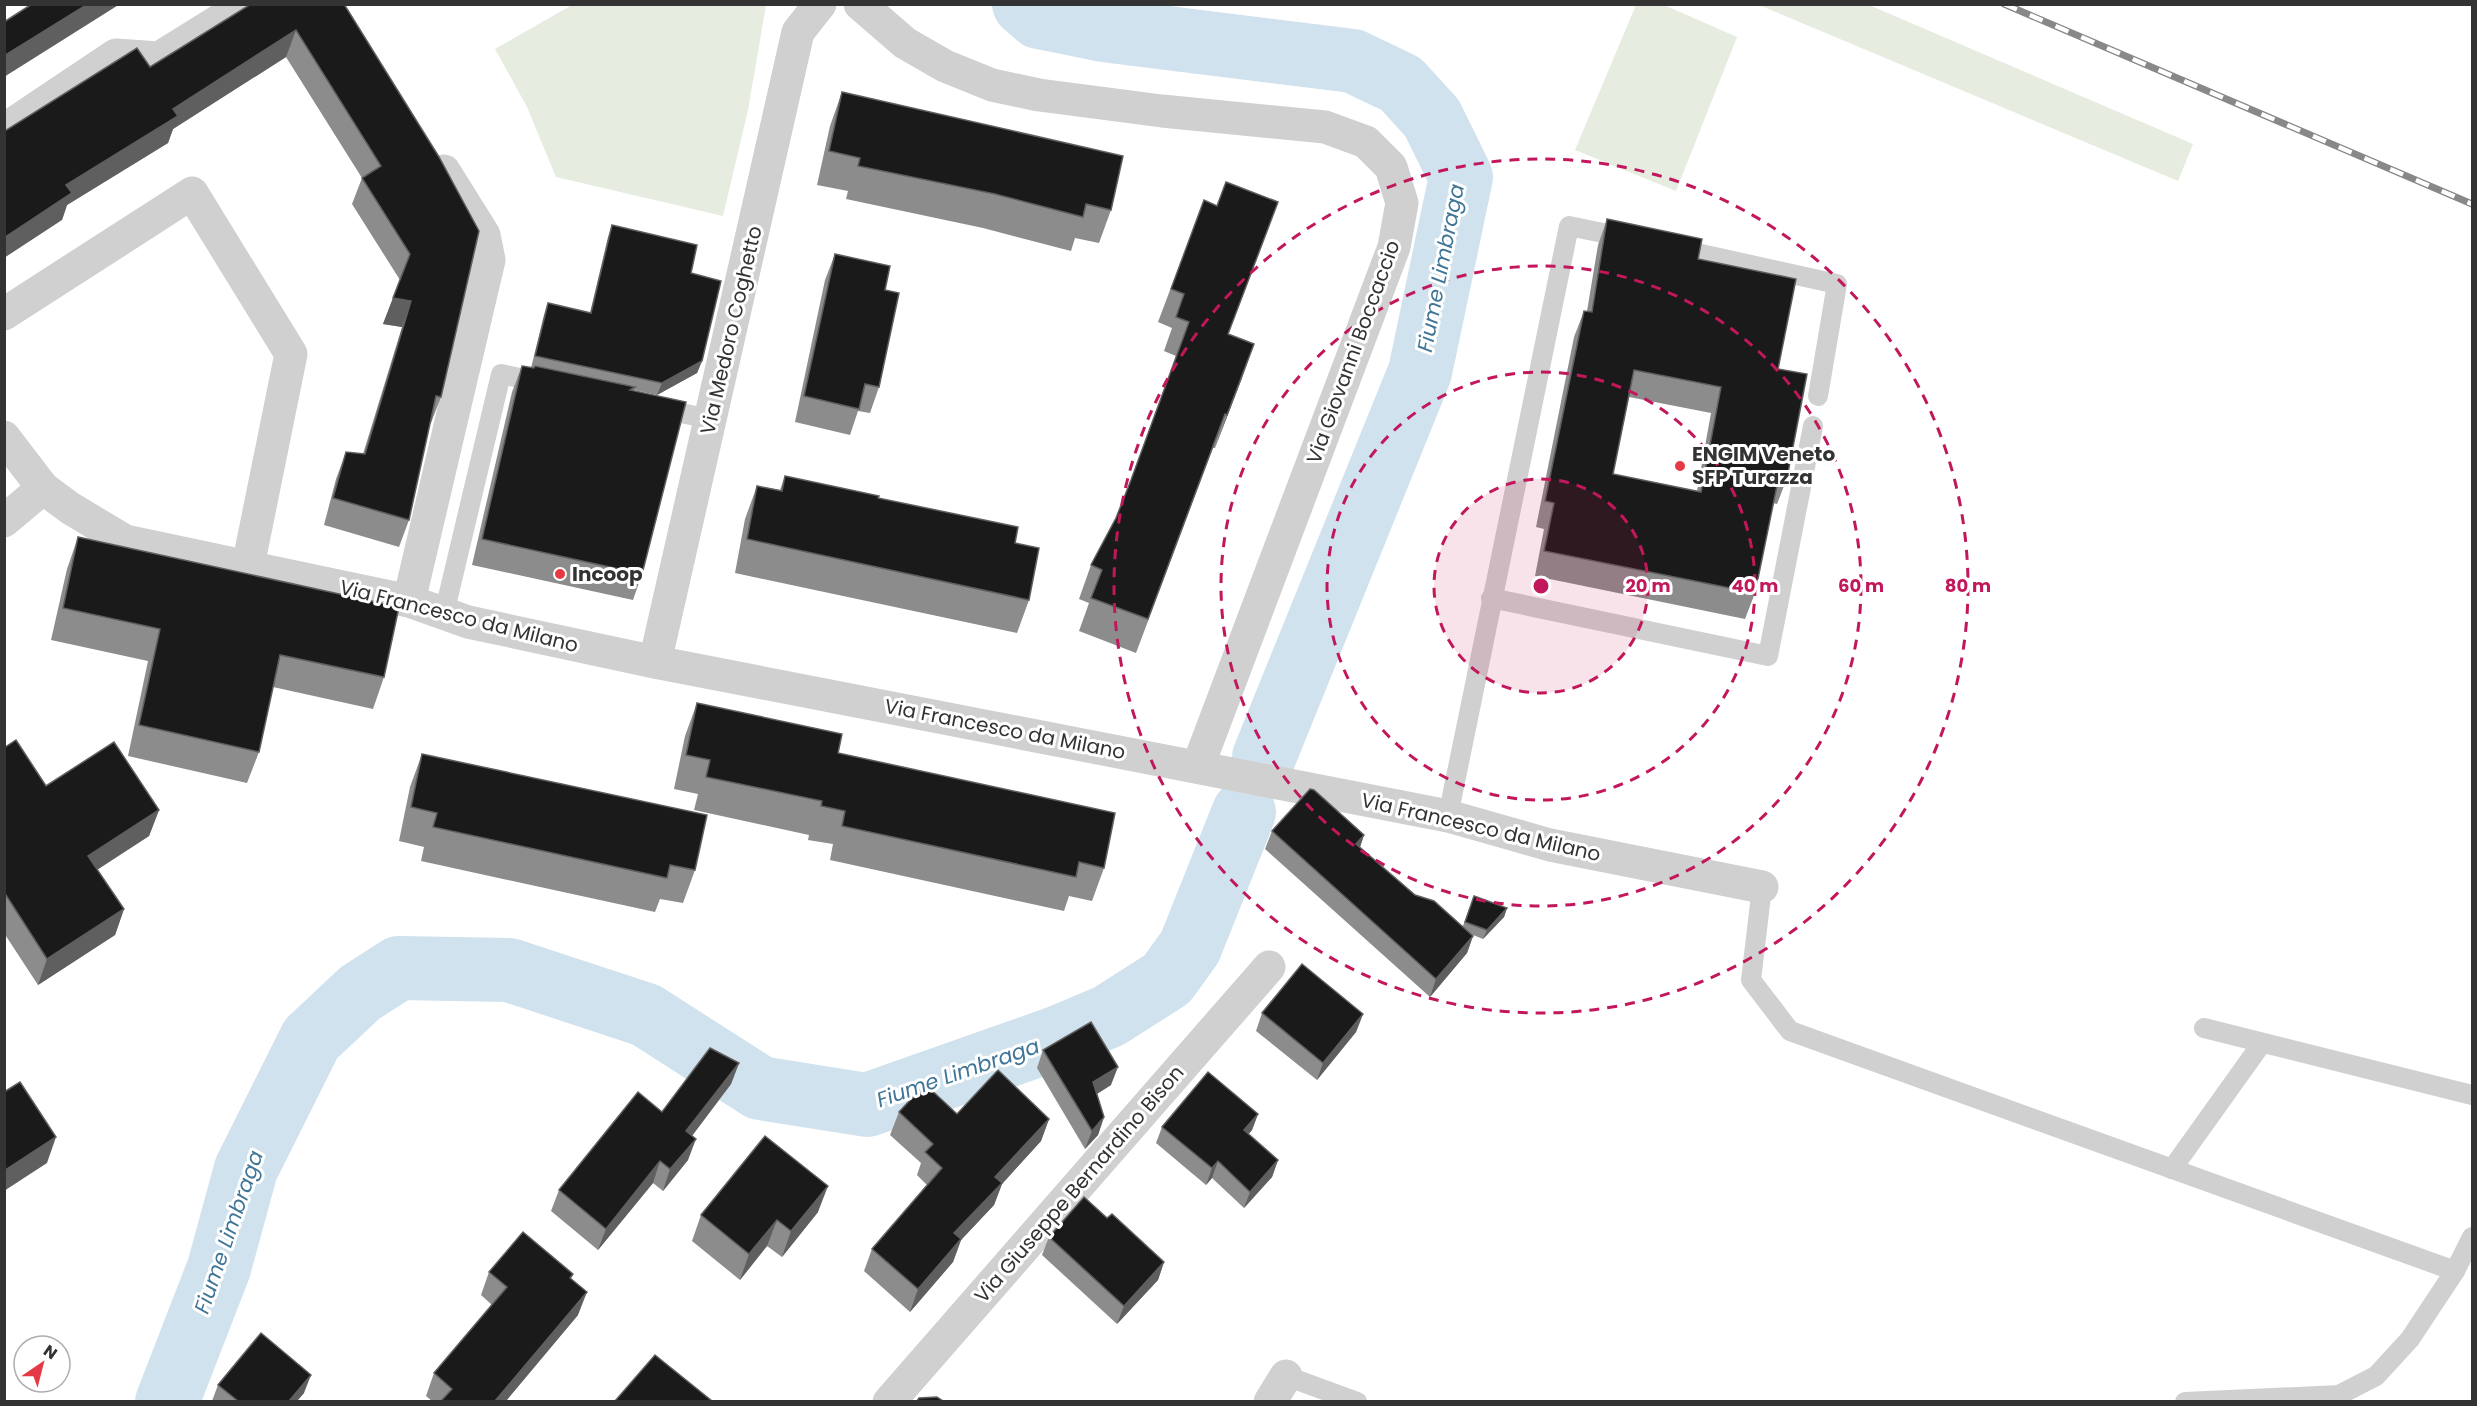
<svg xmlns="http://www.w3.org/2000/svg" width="2477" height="1406" font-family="Poppins,sans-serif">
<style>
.green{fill:#e6ecdf}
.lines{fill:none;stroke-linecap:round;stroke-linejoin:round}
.river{stroke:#cfe2ee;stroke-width:64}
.lane{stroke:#d0d0d0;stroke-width:20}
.street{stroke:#d0d0d0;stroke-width:33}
.rail-casing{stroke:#888;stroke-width:7}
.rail{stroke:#fff;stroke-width:4.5;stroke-dasharray:14;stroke-linecap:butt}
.wall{fill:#8c8c8c;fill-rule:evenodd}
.shaded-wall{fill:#5f5f5f}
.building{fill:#1a1a1a;stroke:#5f5f5f;stroke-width:1.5;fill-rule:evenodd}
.ring{fill:none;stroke:#c2185b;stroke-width:3;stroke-dasharray:10 8}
.poi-dot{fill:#e63946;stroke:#fff;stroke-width:2}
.labels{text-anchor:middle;stroke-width:6;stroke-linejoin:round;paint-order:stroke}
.street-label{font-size:20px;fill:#333;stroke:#fff}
.poi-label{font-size:20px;font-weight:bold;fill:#333;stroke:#fff;text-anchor:start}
.water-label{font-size:21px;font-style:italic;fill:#3f7597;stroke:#fff}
.centre{fill:#c2185b;stroke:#fff;stroke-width:3}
.ring-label{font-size:18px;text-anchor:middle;font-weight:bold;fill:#c2185b;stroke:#fff;stroke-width:6;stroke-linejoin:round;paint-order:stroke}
</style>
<rect width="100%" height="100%" fill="#fff"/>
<g class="green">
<path d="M572,5H766L748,110L723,216L556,177L527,107L495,49Z"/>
<path d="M1636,5H1664L1737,37L1676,191L1575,150Z"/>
<path d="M1759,5H1869L2193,144L2178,181Z"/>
</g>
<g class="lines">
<g class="river">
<path d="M1024,4L1039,17L1103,30L1353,61L1401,84L1432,118L1461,177L1420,372L1264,757"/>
<path d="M167,1402L219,1268L246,1169L311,1039L360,993L399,968L509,970L646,1015L760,1088L867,1105L1057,1038L1109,1016L1167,979L1190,947L1244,812"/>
</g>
<g class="lane">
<path d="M1674,248L1837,284L1818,396"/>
<path d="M657,408L710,419"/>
<path d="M1491,598L1768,656L1813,426"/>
<path d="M444,614L501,374L543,383"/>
<path d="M1448,816L1569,226L1627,238"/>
<path d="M1762,887L1751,980L1790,1031L2455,1271"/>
<path d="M2204,1028L2472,1095"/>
<path d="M2172,1169L2262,1043"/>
<path d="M1286,1376L1357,1402"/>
<path d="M2185,1402L2339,1395L2376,1376L2410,1339L2455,1271L2472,1237"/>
</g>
<g class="street">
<path d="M860,4L905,43L945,66L992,85L1039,95L1162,111L1325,127L1366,142L1391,167L1402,203L1394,247L1198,766"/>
<path d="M4,130L116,55L159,58L246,4"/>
<path d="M4,314L192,193L291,354L248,566"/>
<path d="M4,437L43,488L70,508L125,541L409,601L468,622L655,662L1448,816L1550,845L1762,887"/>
<path d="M4,521L43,488"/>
<path d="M409,601L489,260L484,235L444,171"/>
<path d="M655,662L798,32L820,4"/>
<path d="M889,1402L1269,967"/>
<path d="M1270,1402L1286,1376"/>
</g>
<g class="rail-casing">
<path id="rail" d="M2004,4L2472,204"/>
</g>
<use href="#rail" class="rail"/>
</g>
<g class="wall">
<path d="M344,4L439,157L441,397L431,423H430L409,520L399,547L324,525L336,479L346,452L363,454L402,327L383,324L400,280L352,204L362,178L286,57L173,129L168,143L67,205L62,220L5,131L150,67Z"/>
<path d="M842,92L1111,210L1099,243L1075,238L1071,251L983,228L846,199L848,191L817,185L830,126Z"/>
<path d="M1204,200L1228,335L1242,378L1215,448H1213L1136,653L1079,631L1089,603L1079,599L1091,565L1116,518L1131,480L1176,356L1164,351L1172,328L1158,322Z"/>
<path d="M1607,219L1698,259L1778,369L1787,478L1777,504L1773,503L1755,593L1745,619L1535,576L1544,529L1536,527L1574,337L1584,311H1587L1598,245ZM1629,397L1711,413L1697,491L1613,474Z"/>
<path d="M612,225L691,273L702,361L697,373L657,395L634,390L642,574L633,600L472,565L512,392L522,366L531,368L544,315L548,303L590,313L608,237Z"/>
<path d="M835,254L885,290L879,387L870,413L858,411L850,435L795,422L825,280Z"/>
<path d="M785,476L878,498L1015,543L1029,600L1017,633L735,573L745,519L757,486L780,490Z"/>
<path d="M78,537L384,677L373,709L273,687L259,752L247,783L128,756L148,661L51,640L67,569Z"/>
<path d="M697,703L838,753L1104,868L1092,901L1069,896L1064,911L830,860L833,844L808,840L809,835L694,810L698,794L674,789L685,736Z"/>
<path d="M4,748L46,786L159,810L149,836L97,870L124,909L115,935L38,985L4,933Z"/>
<path d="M422,754L695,870L683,903L660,899L655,912L421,861L424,847L399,841L410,787Z"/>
<path d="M1272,831L1364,835L1360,847L1415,895L1463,926L1474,896L1507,908L1504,917L1483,939L1473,935V936L1467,953L1430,997L1265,849Z"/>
<path d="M1262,1013L1363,1014L1356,1032L1317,1080L1256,1031Z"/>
<path d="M1043,1050L1111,1085L1097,1094L1104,1117L1098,1135L1085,1149L1037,1068Z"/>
<path d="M739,1063L731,1084L692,1136L688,1160L663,1191L653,1183L598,1250L551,1211L559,1190L662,1112Z"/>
<path d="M899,1112L957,1114L1049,1119L1041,1141L1002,1184L994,1205L961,1240L953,1262L910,1312L864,1271L872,1249L927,1185L917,1175L921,1163L890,1135Z"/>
<path d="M1258,1114L1252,1130L1248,1134L1278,1160L1272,1177L1244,1208L1212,1178L1206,1185L1156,1143L1162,1127Z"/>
<path d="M818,1212L782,1257L767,1246L740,1280L692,1241L701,1215Z"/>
<path d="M1049,1237L1164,1262L1158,1280L1117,1324L1042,1255Z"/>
<path d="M489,1272L573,1274L571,1279L578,1315L506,1401H432L426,1396L434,1373L492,1305L481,1295Z"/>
<path d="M218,1385L304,1393L297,1401H212Z"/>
</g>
<g class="shaded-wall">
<path d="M88,4H120L4,77V56Z"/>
<path d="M296,30L286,57L173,129L168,143L67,205L62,220L4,258V238L66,185L173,109Z"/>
<path d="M393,298L411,301L402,327L383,324Z"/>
<path d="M1254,344L1242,378L1215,448L1227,415Z"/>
<path d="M702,361L697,373L657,395L662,383Z"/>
<path d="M159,810L149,836L78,882L88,856Z"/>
<path d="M1364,835L1358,853L1356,844Z"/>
<path d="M1507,908L1504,917L1483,939L1487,930Z"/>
<path d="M124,909L115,935L38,985L47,959Z"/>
<path d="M1473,936L1467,953L1430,997L1436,979Z"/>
<path d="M1363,1014L1356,1032L1317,1080L1323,1063Z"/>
<path d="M739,1063L731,1084L679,1153L686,1131Z"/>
<path d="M1118,1067L1111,1085L1087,1100L1093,1082Z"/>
<path d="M1258,1114L1252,1130L1238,1147L1244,1130Z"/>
<path d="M1104,1117L1098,1135L1085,1149L1092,1131Z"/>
<path d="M1049,1119L1041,1141L1002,1184L994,1205L961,1240L953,1262L910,1312L918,1289L954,1233L995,1177Z"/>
<path d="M56,1137L47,1163L4,1191V1171Z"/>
<path d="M696,1139L688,1160L663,1191L670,1169Z"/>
<path d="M1278,1160L1272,1177L1244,1208L1250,1192Z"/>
<path d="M660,1161L653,1183L598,1250L606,1229Z"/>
<path d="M1218,1161L1212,1178L1206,1185L1212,1168Z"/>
<path d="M828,1186L818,1212L782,1257L791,1231Z"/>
<path d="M777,1220L767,1246L740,1280L749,1254Z"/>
<path d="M1164,1262L1158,1280L1117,1324L1124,1306Z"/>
<path d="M587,1292L578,1315L506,1401H495Z"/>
<path d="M311,1375L304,1393L297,1401H289Z"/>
</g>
<g class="building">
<path d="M32,4H88L4,56V22Z"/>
<path d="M251,4H344L439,157L479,231L441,397L436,396L409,520L333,498L346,452L365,454L411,301L393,298L410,254L362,178L381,166L296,30L173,109L178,116L66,185L72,193L4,238V129L5,131L137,48L150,67Z"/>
<path d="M842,92L1123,156L1111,210L1086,204L1083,217L995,194L858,166L860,158L829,151Z"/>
<path d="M1226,182L1278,202L1228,334L1254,344L1227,415L1225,414L1148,619L1091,598L1102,570L1091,565L1116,518L1131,480L1189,322L1176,317L1184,294L1171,289L1204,200L1217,206Z"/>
<path d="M1607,219L1702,239L1698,259L1796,279L1778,369L1807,374L1787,478L1779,476L1755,593L1544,551L1554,503L1545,501L1584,311L1592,312ZM1634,370L1721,387L1701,492L1613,474Z"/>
<path d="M612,225L697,245L691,273L721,281L702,361L662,383L535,356L548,303L591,313Z"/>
<path d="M835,254L890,266L885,290L899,293L879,387L865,384L859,409L804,396Z"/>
<path d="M522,366L534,368L535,366L635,387L630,390L686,402L642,574L482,539Z"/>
<path d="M785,476L879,496L878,498L1018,527L1015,543L1039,548L1029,600L747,539L757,486L782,491Z"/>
<path d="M78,537L399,607L384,677L280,655L259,752L139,725L160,629L63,608Z"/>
<path d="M697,703L842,734L838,753L1115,813L1104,868L1079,862L1076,877L842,826L845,811L821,806L822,801L706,777L710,760L686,755Z"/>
<path d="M16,740L46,786L114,742L159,810L88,856L124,909L47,959L4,892V748Z"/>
<path d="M422,754L707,815L695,870L670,865L667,878L433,827L437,813L411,807Z"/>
<path d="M1310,789L1314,790L1364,835L1356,844L1415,895L1434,901L1473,936L1436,979L1272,831Z"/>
<path d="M1474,896L1507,908L1487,930L1465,922Z"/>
<path d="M1302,964L1363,1014L1323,1063L1262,1013Z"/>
<path d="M1091,1022L1118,1067L1093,1082L1104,1117L1092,1131L1043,1050Z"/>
<path d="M710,1048L739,1063L686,1131L696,1139L670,1169L660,1161L606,1229L559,1190L638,1092L662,1112Z"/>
<path d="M998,1070L1049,1119L995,1177L1002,1183L954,1233L961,1239L918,1289L872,1249L942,1168L925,1152L933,1144L899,1112L925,1084L957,1114Z"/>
<path d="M1208,1072L1258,1114L1244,1130L1278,1160L1250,1192L1218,1161L1212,1168L1162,1127Z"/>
<path d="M20,1082L56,1137L4,1171V1092Z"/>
<path d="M765,1136L828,1186L791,1231L777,1220L749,1254L701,1215Z"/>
<path d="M1084,1197L1107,1218L1112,1214L1164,1262L1124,1306L1049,1237Z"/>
<path d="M523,1232L573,1274L570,1278L587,1292L495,1401H441L452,1389L434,1373L507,1287L489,1272Z"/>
<path d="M261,1333L311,1375L289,1401H238L218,1385Z"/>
<path d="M655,1355L712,1401H615Z"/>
<path d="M937,1397L943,1401H917L919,1398Z"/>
</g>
<circle cx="1541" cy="586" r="107" fill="#c2185b" fill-opacity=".12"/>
<g class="ring">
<circle cx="1541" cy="586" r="107"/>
<circle cx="1541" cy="586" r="214"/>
<circle cx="1541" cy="586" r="320"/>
<circle cx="1541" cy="586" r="427"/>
</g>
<g class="poi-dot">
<circle cx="1680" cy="466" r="6"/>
<circle cx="560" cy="574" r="6"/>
</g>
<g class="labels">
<g class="street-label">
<text transform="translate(731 330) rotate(-77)" y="7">Via Medoro Coghetto</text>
<text transform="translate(1353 352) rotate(-70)" y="7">Via Giovanni Boccaccio</text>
<text transform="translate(459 616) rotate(14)" y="7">Via Francesco da Milano</text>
<text transform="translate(1005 729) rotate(11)" y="7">Via Francesco da Milano</text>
<text transform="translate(1481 827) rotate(13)" y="7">Via Francesco da Milano</text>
<text transform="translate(1079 1184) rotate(-49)" y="7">Via Giuseppe Bernardino Bison</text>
</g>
<g class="poi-label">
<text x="1692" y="461">ENGIM Veneto<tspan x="1692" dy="23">SFP Turazza</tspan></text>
<text x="572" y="581">Incoop</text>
</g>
<g class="water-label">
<text transform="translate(1441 268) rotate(-79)" y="7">Fiume Limbraga</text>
<text transform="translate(958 1073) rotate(-19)" y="7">Fiume Limbraga</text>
<text transform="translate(229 1232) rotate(-71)" y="7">Fiume Limbraga</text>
</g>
</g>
<circle cx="1541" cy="586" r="9" class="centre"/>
<g class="ring-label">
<text x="1648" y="592">20 m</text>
<text x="1755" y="592">40 m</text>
<text x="1861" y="592">60 m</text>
<text x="1968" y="592">80 m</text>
</g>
<rect width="2477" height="1406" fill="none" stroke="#333333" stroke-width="12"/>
<g transform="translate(42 1364) rotate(35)"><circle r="28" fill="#ffffff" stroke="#adadad" stroke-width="1.5"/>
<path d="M0-4.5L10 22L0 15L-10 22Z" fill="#e63946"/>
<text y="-9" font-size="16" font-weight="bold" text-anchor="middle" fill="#333333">N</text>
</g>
</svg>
